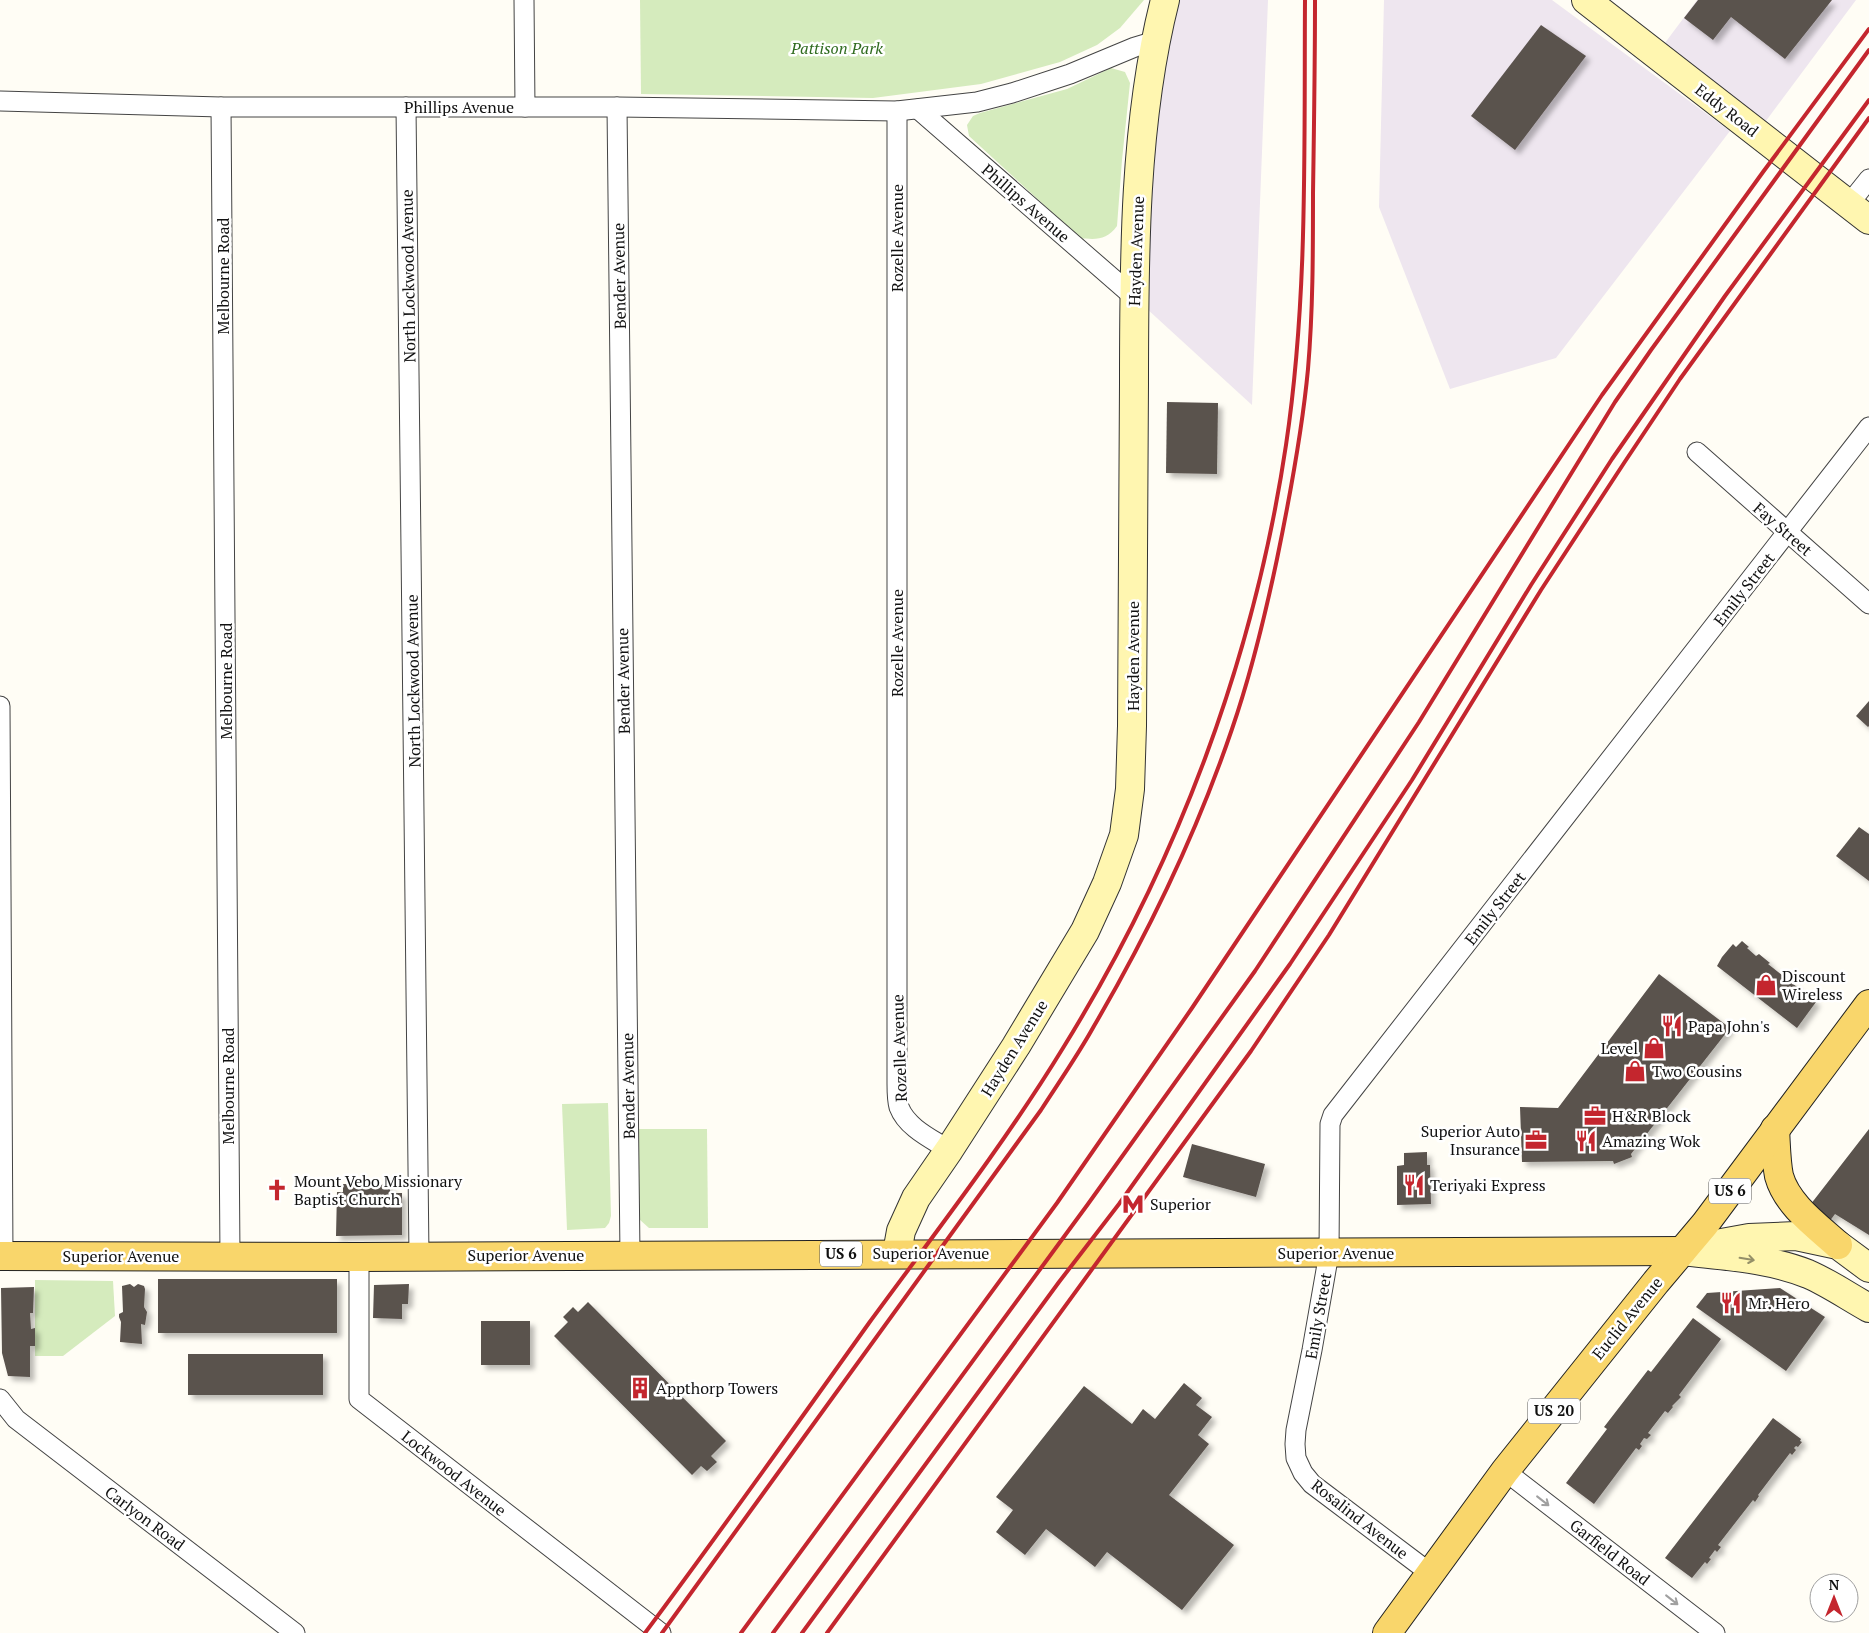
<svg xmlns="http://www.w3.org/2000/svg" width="1869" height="1633" font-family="'PT Serif',serif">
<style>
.industrial{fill:#eee6ef}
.green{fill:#d5ebbd}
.building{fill:#5a524d;filter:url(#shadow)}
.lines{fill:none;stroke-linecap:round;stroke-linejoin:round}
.street-casing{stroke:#444;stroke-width:21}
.secondary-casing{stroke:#333;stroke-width:30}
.primary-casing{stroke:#222;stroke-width:30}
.street{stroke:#fff;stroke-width:19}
.secondary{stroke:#fff6b0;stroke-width:28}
.primary{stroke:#f9d66b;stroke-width:28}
.rail{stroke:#c4262e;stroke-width:4}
.oneway{stroke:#948f68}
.oneway2{stroke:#a0a0a0}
.labels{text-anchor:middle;stroke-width:5;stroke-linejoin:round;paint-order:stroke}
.shield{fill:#fff;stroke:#585858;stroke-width:1}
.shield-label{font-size:15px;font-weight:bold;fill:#111}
.park-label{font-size:16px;font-style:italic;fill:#2f6b1f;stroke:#fff}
.street-label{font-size:16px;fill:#111;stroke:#fff}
.poi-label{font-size:16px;fill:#111;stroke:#fff;text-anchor:start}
</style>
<defs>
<filter id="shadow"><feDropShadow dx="4.5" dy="4.5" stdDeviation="2.5" flood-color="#0004"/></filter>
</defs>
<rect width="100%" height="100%" fill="#fffdf5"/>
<g class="industrial">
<path d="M1165,0H1268L1252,405L1134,297Z"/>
<path d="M1384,0H1552L1730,131L1556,358L1450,389L1379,207Z"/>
<path d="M1697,0H1856L1757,133L1656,55Z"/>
</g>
<g class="green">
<path d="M640,0H1144L1120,28L1097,45L1060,62L981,84L873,98L641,94Z"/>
<path d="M1111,68L1125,72L1130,83L1122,160L1117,226C1107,240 1096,240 1080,238L969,136L967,125L973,116L980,113L1067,89Z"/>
<path d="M608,1103L611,1216L609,1223L605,1228L567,1230L562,1104Z"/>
<path d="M638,1129H707L708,1228H649L639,1219Z"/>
<path d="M35,1280L113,1281L115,1316L63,1356H35Z"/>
</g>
<g class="building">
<path d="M1698,0H1832L1785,59L1731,17L1713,40L1684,18Z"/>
<path d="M1541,25L1586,56L1515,150L1471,116Z"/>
<path d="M1167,402L1218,403L1217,474L1166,473Z"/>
<path d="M1869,701V726L1868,727L1856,716Z"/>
<path d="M1859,827L1869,834V881L1836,856Z"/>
<path d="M1742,941L1749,947L1747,948L1756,956L1759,954L1770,963L1768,964L1816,1002L1797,1028L1717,966L1722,957L1733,944L1736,947Z"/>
<path d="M1659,974L1730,1028L1631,1154L1632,1157L1614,1164L1613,1161L1522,1162L1520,1107L1558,1108Z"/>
<path d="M1869,1129V1235L1835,1214L1829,1222L1807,1209Z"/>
<path d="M1192,1144L1265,1164L1256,1197L1183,1177Z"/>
<path d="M1427,1152V1165H1430L1431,1204L1397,1205V1166L1404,1165V1153Z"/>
<path d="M343,1184L390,1185V1193H402V1235L336,1236L337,1192H343Z"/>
<rect x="158" y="1279" width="179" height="54"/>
<path d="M130,1284L134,1287L138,1284L144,1286L145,1289L144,1307L147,1312L145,1325L141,1324L142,1344L120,1342L121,1322L119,1317V1314L123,1312L122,1286Z"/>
<path d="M409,1284L408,1304H402V1319L373,1318L374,1285Z"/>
<path d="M34,1287L33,1313H30L31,1329L35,1328V1346H30V1377L8,1376L2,1353L1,1288Z"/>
<path d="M1780,1288L1825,1317L1786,1371L1696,1307L1707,1293Z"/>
<path d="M588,1302L726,1441L711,1456L717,1462L707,1471L701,1466L692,1475L554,1336L568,1322L563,1317L573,1307L578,1312Z"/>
<path d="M1693,1318L1721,1339L1679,1395L1681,1397L1672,1406L1673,1407L1668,1413L1665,1411L1648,1433L1651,1435L1647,1439L1644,1438L1640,1444L1642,1446L1639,1450L1636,1448L1594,1504L1566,1483L1607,1429L1604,1427L1648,1370L1651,1372Z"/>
<rect x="481" y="1321" width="49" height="44"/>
<rect x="188" y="1354" width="135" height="41"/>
<path d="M1184,1383L1202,1398L1196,1405L1212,1417L1198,1435L1209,1444L1169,1495L1234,1545L1182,1610L1107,1552L1095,1567L1046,1529L1025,1555L996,1532L1013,1510L996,1497L1084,1386L1132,1424L1143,1409L1155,1419Z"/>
<path d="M1773,1418L1801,1439L1800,1441L1802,1442L1798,1447L1796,1446L1794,1448L1796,1450L1792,1455L1790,1453L1758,1495L1759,1496L1755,1502L1753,1500L1718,1545L1721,1547L1717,1552L1715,1550L1709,1558L1711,1559L1707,1564L1705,1562L1692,1578L1665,1558Z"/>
</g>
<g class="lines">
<g class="street-casing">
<g id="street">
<path d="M524,0L525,107"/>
<path d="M0,101L221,107H617L897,111L977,102L1012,93L1070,74L1135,47L1155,41"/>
<path d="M221,107L230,1256"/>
<path d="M406,107L419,1256"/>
<path d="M617,107L630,1255"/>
<path d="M918,109L1134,297"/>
<path d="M897,111V1084C897,1091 897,1100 899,1107C907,1128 932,1139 949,1150"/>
<path d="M1849,204L1869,179"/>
<path d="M1697,452L1869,604"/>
<path d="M0,706L3,1256"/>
<path d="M359,1257V1399L661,1633"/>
<path d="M0,1399L16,1419L295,1633"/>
<path d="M1505,1471L1715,1633"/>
<path d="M1430,1573L1312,1484L1303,1473L1296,1458L1295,1444L1296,1430L1312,1350L1329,1253L1330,1124L1333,1115L1869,427"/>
</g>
</g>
<g class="secondary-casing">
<g id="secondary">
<path d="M1586,0L1869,220"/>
<path d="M1705,1246L1749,1238L1796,1236L1838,1245L1869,1268"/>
<path d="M1682,1251C1724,1256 1768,1258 1808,1274C1829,1283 1849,1297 1869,1308"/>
<path d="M897,1253L901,1231L916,1198L949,1150L1016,1046L1085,931L1107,883L1124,835L1130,789L1132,726C1133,612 1133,497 1134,383C1134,257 1134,122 1165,0"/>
</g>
</g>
<g class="primary-casing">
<g id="primary">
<path d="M1775,1129C1776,1144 1776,1161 1779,1176C1787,1205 1817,1226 1838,1245"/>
<path d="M0,1256L359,1257L1682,1251"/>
<path d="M1387,1633L1505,1471L1656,1282L1705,1224L1869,1004"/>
</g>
</g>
<use href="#street" class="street"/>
<use href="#secondary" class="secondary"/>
<use href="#primary" class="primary"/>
<g class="rail">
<path d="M645,1633C721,1531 795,1427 869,1323C935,1233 1005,1143 1063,1048C1177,864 1254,659 1286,445C1308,298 1304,148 1305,0"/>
<path d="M662,1633L1041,1110C1059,1082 1078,1055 1094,1026C1149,932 1197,832 1232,729C1251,674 1265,616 1277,559C1290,496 1302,433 1308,369C1313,310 1313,252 1313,193C1314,129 1315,64 1315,0"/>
<path d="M741,1633L1057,1203L1192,1008L1602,395L1763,172L1869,29"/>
<path d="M773,1633L1088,1204L1255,971L1419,722L1615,402L1651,350L1869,50"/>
<path d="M802,1633L1059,1282L1119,1204L1290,964L1412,780L1531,585L1612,459L1725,296L1869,100"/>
<path d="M827,1633L1251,1051L1329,935L1541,590L1624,463L1680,379L1869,118"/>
</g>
</g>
<defs><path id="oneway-shaft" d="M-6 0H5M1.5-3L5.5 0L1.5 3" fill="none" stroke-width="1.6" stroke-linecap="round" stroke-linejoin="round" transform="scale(1.25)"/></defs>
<use class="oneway" href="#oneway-shaft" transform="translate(1747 1259) rotate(9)"/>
<g class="oneway2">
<use href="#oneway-shaft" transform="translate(1543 1501) rotate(38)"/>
<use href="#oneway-shaft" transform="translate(1672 1600) rotate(38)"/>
</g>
<defs>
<g id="shop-bare" transform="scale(1.725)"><path d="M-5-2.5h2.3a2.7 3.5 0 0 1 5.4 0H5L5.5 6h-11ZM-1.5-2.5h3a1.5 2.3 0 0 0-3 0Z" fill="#c4262e" stroke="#fff" stroke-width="2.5" paint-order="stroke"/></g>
<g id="restaurant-bare" transform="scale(1.725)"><path d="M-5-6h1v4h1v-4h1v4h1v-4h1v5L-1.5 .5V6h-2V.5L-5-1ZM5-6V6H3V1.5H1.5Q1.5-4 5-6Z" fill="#c4262e" stroke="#fff" stroke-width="2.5" paint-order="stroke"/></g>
<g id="office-bare" transform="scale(1.725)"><path d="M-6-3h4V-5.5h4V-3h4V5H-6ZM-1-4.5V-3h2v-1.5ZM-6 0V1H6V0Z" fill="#c4262e" stroke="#fff" stroke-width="2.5" paint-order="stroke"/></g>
<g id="church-bare" transform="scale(1.725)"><path d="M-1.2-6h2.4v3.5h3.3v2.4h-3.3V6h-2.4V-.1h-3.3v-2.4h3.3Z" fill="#c4262e" stroke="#fff" stroke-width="2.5" paint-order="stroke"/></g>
<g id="metro-bare" transform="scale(1.725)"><path d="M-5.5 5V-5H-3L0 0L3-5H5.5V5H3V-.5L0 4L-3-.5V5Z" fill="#c4262e" stroke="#fff" stroke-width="2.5" paint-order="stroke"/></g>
<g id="building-bare" transform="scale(1.725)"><path d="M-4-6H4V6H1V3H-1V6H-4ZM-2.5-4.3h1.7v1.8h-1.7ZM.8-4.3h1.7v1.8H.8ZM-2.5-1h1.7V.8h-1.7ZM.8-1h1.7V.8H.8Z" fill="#c4262e" stroke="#fff" stroke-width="2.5" paint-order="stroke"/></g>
</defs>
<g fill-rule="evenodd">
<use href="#shop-bare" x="1766" y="985"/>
<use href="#restaurant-bare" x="1672" y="1026"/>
<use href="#shop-bare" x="1654" y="1048"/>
<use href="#shop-bare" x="1635" y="1071"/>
<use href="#office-bare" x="1595" y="1116"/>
<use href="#office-bare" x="1536" y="1140"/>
<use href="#restaurant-bare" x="1586" y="1141"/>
<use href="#restaurant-bare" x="1414" y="1185"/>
<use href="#church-bare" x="277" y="1190"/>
<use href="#metro-bare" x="1133" y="1204"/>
<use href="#restaurant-bare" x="1731" y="1303"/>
<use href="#building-bare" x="640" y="1388"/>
</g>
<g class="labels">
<g class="shield">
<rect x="1709" y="1178.5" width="42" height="25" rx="4"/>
<rect x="820" y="1241.5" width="42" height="25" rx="4"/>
<rect x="1528" y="1398.5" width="52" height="25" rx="4"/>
</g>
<g class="shield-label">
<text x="1730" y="1196">US 6</text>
<text x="841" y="1259">US 6</text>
<text x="1554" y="1416">US 20</text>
</g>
<g class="park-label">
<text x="837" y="54">Pattison Park</text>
</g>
<g class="street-label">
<text x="459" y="113">Phillips Avenue</text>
<text transform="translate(1727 110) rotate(38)" y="6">Eddy Road</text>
<text transform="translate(1026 203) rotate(41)" y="6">Phillips Avenue</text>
<text transform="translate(897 238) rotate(-90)" y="6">Rozelle Avenue</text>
<text transform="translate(1136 251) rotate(-88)" y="6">Hayden Avenue</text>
<text transform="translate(223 276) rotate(-90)" y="6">Melbourne Road</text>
<text transform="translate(408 276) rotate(-91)" y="6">North Lockwood Avenue</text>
<text transform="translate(619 276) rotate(-91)" y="6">Bender Avenue</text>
<text transform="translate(1783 529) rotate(41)" y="6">Fay Street</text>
<text transform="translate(1744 589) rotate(-52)" y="6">Emily Street</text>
<text transform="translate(897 643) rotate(-90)" y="6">Rozelle Avenue</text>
<text transform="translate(1133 656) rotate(-90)" y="6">Hayden Avenue</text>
<text transform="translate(226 681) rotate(-90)" y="6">Melbourne Road</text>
<text transform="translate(413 681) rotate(-91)" y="6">North Lockwood Avenue</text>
<text transform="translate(623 681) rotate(-91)" y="6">Bender Avenue</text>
<text transform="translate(1495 908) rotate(-52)" y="6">Emily Street</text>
<text transform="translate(899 1048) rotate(-92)" y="6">Rozelle Avenue</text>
<text transform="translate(1014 1048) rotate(-58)" y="6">Hayden Avenue</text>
<text transform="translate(228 1086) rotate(-90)" y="6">Melbourne Road</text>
<text transform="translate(628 1086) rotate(-91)" y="6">Bender Avenue</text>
<text x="931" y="1259">Superior Avenue</text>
<text x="1336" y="1259">Superior Avenue</text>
<text x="526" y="1261">Superior Avenue</text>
<text x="121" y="1262">Superior Avenue</text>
<text transform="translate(1318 1316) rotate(-80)" y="6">Emily Street</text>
<text transform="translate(1627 1318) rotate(-51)" y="6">Euclid Avenue</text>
<text transform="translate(454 1473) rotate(38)" y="6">Lockwood Avenue</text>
<text transform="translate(145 1518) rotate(37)" y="6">Carlyon Road</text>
<text transform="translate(1360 1519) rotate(38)" y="6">Rosalind Avenue</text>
<text transform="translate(1610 1552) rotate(38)" y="6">Garfield Road</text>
</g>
<g class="poi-label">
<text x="1782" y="982">Discount<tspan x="1782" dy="18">Wireless</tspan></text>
<text x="1688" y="1032">Papa John's</text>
<text x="1638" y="1054" text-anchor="end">Level</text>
<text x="1652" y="1077">Two Cousins</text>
<text x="1612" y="1122">H&amp;R Block</text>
<text x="1520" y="1137" text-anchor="end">Superior Auto<tspan x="1520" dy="18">Insurance</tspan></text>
<text x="1602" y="1147">Amazing Wok</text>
<text x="294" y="1187">Mount Vebo Missionary<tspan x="294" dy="18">Baptist Church</tspan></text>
<text x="1430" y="1191">Teriyaki Express</text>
<text x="1150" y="1210">Superior</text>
<text x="1748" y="1309">Mr. Hero</text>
<text x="656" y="1394">Appthorp Towers</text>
</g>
</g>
<g transform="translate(1834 1598)"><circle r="24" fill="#ffffff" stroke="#a0a0a0"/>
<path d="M0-4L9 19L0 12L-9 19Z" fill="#c4262e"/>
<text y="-8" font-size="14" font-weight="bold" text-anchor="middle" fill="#111111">N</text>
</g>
</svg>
